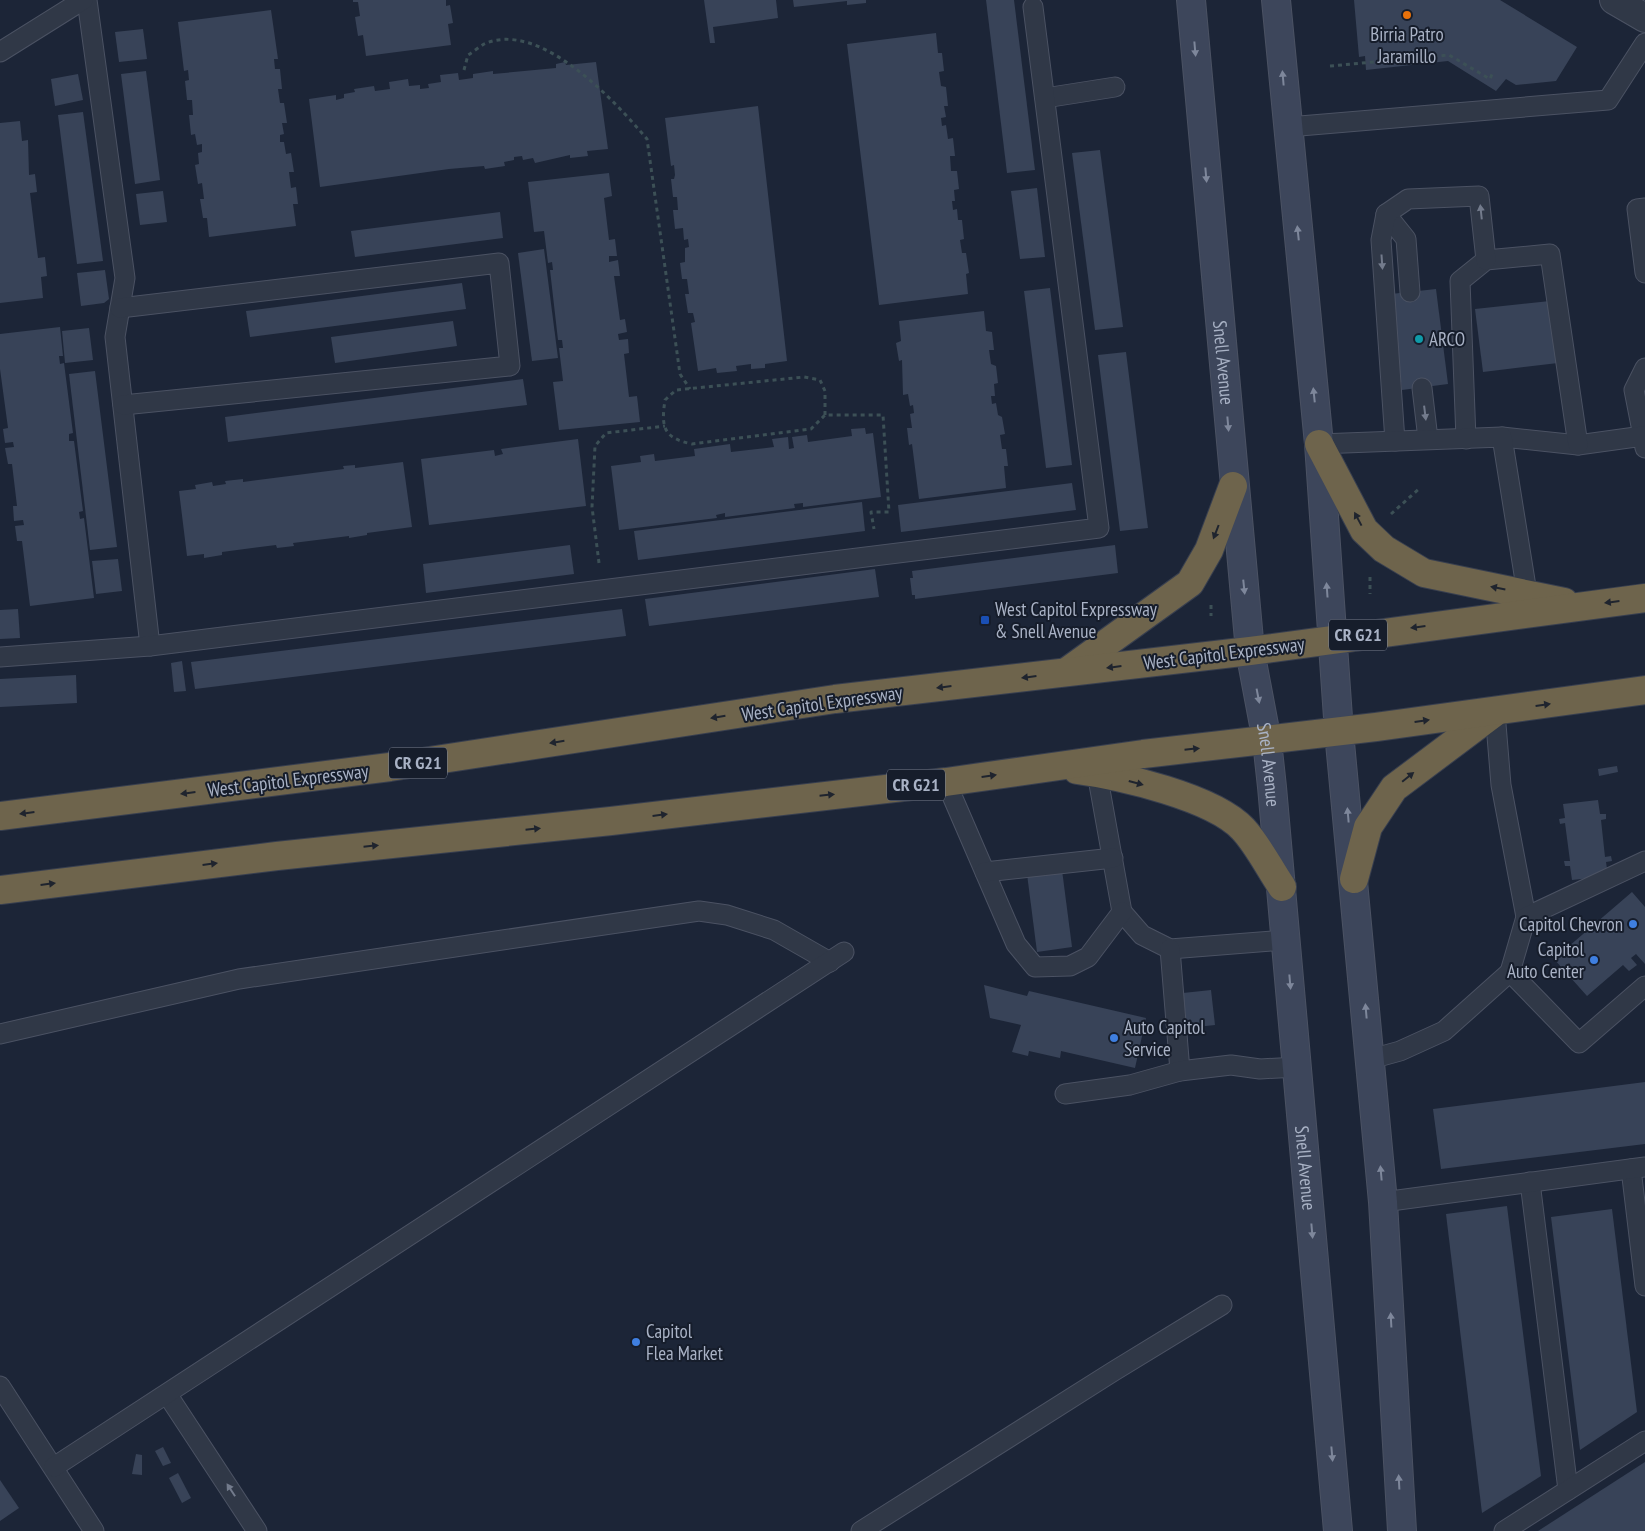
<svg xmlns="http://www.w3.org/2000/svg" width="1645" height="1531" font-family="'PT Sans Narrow',sans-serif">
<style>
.building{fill:#384358}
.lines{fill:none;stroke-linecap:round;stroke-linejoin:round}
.lane-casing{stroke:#4b5263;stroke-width:21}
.street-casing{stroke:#4b5263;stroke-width:30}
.secondary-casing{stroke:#4b5263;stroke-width:30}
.highway-casing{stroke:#383f4f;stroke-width:30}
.path{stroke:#3c5056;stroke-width:3;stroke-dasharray:4 4;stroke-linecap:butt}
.lane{stroke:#303847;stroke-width:19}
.street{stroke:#303847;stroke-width:28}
.secondary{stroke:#3d465b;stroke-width:28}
.highway{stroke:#6e644c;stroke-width:28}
.oneway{fill:#7e879b}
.oneway2{fill:#737b8c}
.oneway3{fill:#1f242e}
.food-dot{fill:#e8710a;stroke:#161d2b;stroke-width:2}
.culture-dot{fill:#0f9aa8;stroke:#161d2b;stroke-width:2}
.transit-dot{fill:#1a4fb4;stroke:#161d2b;stroke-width:2}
.shop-dot{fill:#3f7fe0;stroke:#161d2b;stroke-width:2}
.labels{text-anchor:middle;stroke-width:4;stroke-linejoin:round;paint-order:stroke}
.shield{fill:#161d2b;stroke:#7d8597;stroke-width:1}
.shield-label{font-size:18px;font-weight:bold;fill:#a9b2c5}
.poi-label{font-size:19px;fill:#a9b2c5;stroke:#161d2b;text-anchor:start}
.street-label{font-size:19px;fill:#a9b2c5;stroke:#161d2b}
</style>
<rect width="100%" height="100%" fill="#1c2537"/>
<g class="building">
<path d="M353,0H446V6L450,5L453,23L448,24L451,45L366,56L363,35L358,36L355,17L360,16L358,2H353Z"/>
<path d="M704,0H776L778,18L713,27L715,43H710Z"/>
<path d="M793,0H866V3L847,5V1L794,7Z"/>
<path d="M986,0H1014L1035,170L1007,173Z"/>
<path d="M1354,0H1500L1577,47L1556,81L1516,85L1506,79L1496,91L1448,61L1366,70L1365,56L1359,57Z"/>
<path d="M271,10L278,59H274L275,69H280L282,89H278L280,103H284L287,123H282L284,134L280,135V142H284L286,154L291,153L294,172H289L291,188L296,187L298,204H293L296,226L209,237L207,218H203L200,199H204L202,183L198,184L195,165L199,164L198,153L202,152V144L197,145L195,134L191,135L189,115H193L192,100H187L185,81L189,80L188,70L184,71L178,22Z"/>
<path d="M143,29L147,59L119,62L115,32Z"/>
<path d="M936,33L938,53H942L944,71L939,72L941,86L946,87L948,106H944L946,117L941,118L942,126L946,125L948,139L953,138L955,156H950L951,171H957L959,189L954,190L955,201H952L953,210L957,209L958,220H962L964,239L960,240L962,253H966L969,273L966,274L968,294L879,305L847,44Z"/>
<path d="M565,62L566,65L596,62L608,149L587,151L588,156L570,158V155L535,163L533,158L523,160L522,156L514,157V160L504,162L505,166L485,169L484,166L449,169L320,187L309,99L336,95V100L344,98V94L355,92L354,89L374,86L375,91L390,89L389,82L408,79L409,86L420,85V89L429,88L428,84L441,82L440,75L458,73L459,80L473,78V74L493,71V74L556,68V64Z"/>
<path d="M146,71L160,180L135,184L121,74Z"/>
<path d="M78,74L83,100L55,106L51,79Z"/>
<path d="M758,106L787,361L765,364V368L751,369V364L736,366L737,371L717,373L716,368L698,371L691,323L695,322L693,313H688L685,294H689L687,279H682L680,263L685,262V248L689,247L688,239L684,240L683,228L675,229L673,210H678L677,197H673L671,179H674L675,175L674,165L671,166L665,118Z"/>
<path d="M83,112L103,261L77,264L58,115Z"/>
<path d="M20,121L22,141L28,140L29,175L35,174L37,192L30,193L38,258L45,257L47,276L41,277L43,298L0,303V123Z"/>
<path d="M1100,150L1123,327L1095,330L1072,153Z"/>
<path d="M609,173L612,196L604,198L609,240L615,239L617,256H609V262L618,260L620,276H614L620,320L625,319L627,332L618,334L619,340L628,339L629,353L624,354L629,397L637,396L640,422L559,430L553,382L563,381L559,348H563L562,340H558L550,270H553L552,262L548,263L544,231L534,232L528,182Z"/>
<path d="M1037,188L1045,257L1020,259L1011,191Z"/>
<path d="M163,191L167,222L140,225L136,194Z"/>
<path d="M500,212L503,238L355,257L351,231Z"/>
<path d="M544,249L558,358L532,361L518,253Z"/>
<path d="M105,270L109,299L104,303L81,306L77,273Z"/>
<path d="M462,283L466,309L250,337L246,311Z"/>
<path d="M1050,288L1072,465L1046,468L1024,291Z"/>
<path d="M1436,289L1448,384L1402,390L1391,294Z"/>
<path d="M1550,301L1558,363L1483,372L1475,309Z"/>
<path d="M984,311L986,331L992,332L994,350H989L991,364L996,366L998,383L994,384L995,396H991L992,404L996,403L998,415L1002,417L1005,434L1000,435L1002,449H1006L1008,466H1004L1006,488L919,499L912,444L909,445L907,428H912L910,414L914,413L913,405L910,406L908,394L903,395L902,360L899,361L896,343L901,341L899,321Z"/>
<path d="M453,321L457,346L335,363L331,337Z"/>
<path d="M60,327L63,356H59L60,364L64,363L73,433L69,434V441H74L83,511L79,512L80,519L84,518L94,598L30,606L22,541H17L15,526L24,525L23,520L14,521L13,506H17L12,464H8L5,448L14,447L13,442L5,443L3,429L8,428L0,369V334Z"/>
<path d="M89,328L93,360L65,363L62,331Z"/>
<path d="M1126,352L1148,528L1120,531L1098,355Z"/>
<path d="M95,371L117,547L90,550L69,374Z"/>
<path d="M523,379L527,405L228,442L225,417Z"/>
<path d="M865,428L866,434L873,433L881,497L803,507V503L794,504L795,508L725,517V513L716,515L717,518L619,530L611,466L641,462L640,456L654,454L655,461L695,456L694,449L730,444L731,452L774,447L772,439L788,437L789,449L794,448L792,437L807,435L808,442L852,436L851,429Z"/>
<path d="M578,439L586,506L429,525L421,459L494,450L495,456L503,454L501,449Z"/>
<path d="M403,462L412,527L367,533V535L349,538V536L293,543L294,546L277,548L276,545L222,552V555L204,558V554L187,556L179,491L196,489L195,485L212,482L213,486L226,484L225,481L243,479V482L344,469L343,466L355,465V468Z"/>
<path d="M1072,483L1076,510L901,532L898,505Z"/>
<path d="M862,502L865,531L638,560L634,531Z"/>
<path d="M570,545L574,574L426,593L423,564Z"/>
<path d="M1115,545L1118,573L915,599V595H912L910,578H913L912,571Z"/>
<path d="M118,559L122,591L96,594L92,561Z"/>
<path d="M875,569L879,597L649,626L645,599Z"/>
<path d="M18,609L20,638L0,639V610Z"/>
<path d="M622,609L626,636L195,689L191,662Z"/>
<path d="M182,661L186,691L174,692L171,663Z"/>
<path d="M76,675L77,703L0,707V679Z"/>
<path d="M1617,766L1618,772L1599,776L1598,769Z"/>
<path d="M1598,800L1600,814H1606V819L1601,820L1605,857L1611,856L1612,861L1606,862L1608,876L1572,880L1570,866H1565L1564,861H1570L1565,823L1560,824L1559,819L1565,818L1563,804Z"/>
<path d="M1062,870L1072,947L1037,952L1027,874Z"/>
<path d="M1632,892L1645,907V964L1636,954L1631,958L1637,965L1629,971L1623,965L1587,996L1554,959Z"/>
<path d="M984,985L1027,996L1029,991L1146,1018L1135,1068L1061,1051L1060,1058L1029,1051L1028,1056L1012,1052L1021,1025L990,1018Z"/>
<path d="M1211,990L1215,1025L1187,1028L1183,993Z"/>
<path d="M1645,1082V1144L1441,1169L1433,1109Z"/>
<path d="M1507,1206L1541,1476L1482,1513L1446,1214Z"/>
<path d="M1612,1209L1637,1412L1580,1450L1551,1217Z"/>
<path d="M163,1447L171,1463L163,1466L155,1451Z"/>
<path d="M136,1454L142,1455V1475L132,1474Z"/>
<path d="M1645,1462V1531H1538Z"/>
<path d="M178,1473L191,1498L182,1503L169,1478Z"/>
<path d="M0,1480L19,1508L0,1521Z"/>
</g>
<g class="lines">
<g class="lane-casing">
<g id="lane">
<path d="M87,0L125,278L115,337L150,646"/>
<path d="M0,52L83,0"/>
<path d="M1045,98L1115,87"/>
<path d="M1288,127L1608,100L1645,43"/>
<path d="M1645,208L1637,209L1645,273"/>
<path d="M1386,214L1406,239L1410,292"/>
<path d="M120,308L499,263L510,366L123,405"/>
<path d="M1645,368L1634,390L1643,436L1645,435"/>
<path d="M1422,388L1428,439"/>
<path d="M1502,437L1578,445L1643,436L1645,448"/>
<path d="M1466,439L1460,281L1486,260L1550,254L1578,445"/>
<path d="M1395,441L1381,240L1386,214L1408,199L1479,196L1486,260"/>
<path d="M1319,444L1502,437L1527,593"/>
<path d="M0,657L150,646L1099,528L1033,7"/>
<path d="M1495,712L1501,785L1526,917L1510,972"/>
<path d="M1097,773L1122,912L1142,935L1170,949L1286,940"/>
<path d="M946,782L1016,944L1035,967L1070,966L1088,957L1122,912"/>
<path d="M985,872L1113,858"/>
<path d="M1526,917L1645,861"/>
<path d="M1170,949L1180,1071"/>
<path d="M0,1034L239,979L699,911L727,915L774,930L830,962"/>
<path d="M1371,1059L1400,1051L1444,1031L1510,972L1579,1043L1645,986"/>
<path d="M1065,1094L1130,1085L1180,1071L1231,1065L1260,1069L1297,1067"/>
<path d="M1631,1169L1645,1286"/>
<path d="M1530,1182L1568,1490"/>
<path d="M1383,1202L1645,1167"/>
<path d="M0,1386L94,1531"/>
<path d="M167,1394L257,1531"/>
<path d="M54,1467L844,952"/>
<path d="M861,1531L1114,1371L1222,1305"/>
<path d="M1504,1531L1645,1441"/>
</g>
</g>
<g class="street-casing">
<path id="street" d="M1614,0L1645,18"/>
</g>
<g class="secondary-casing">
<g id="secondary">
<path id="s1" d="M1191,0L1250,651L1267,741L1272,787L1338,1531"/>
<path d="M1276,0L1319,444L1339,732L1383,1202L1402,1531"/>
</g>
</g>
<g class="highway-casing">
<g id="highway">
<path d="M1319,444L1364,530L1384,549L1424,573L1564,602"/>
<path d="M1069,670L1190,583L1209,550L1233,486"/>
<path d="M1077,770C1121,776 1213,797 1243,829C1258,845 1269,868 1282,887"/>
<path d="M0,816L390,767L835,699L1250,651L1645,598"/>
<path d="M1354,879L1368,827L1394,788L1494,713"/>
<path d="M0,890L277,856L611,821L946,782L1143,754L1376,727L1645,690"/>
</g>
</g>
<g class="path">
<path d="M1411,51L1412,58"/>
<path d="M1330,66L1449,55L1490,79L1493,72"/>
<path d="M464,70L468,55C473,52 479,47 484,44C540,19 615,101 647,139L680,374L690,389"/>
<path d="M825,415V391L820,380L804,377L676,390L665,400C661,427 663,438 692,444L811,429L825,415H883L889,512H871L874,529"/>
<path d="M1391,514L1420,488"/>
<path d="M599,563L592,507L595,446L606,433L665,426"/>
<path d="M1370,577V594"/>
<path d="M1211,605V616"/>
</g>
<use href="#lane" class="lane"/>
<use href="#street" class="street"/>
<use href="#secondary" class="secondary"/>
<use href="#highway" class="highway"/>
</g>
<defs><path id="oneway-solid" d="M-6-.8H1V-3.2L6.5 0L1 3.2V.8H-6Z" transform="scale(1.25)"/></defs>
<g class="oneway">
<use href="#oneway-solid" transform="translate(1195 49) rotate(85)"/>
<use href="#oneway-solid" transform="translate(1283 78) rotate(-95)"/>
<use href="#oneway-solid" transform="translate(1206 175) rotate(85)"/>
<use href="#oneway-solid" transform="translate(1298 233) rotate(-96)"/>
<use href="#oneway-solid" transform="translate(1314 395) rotate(-96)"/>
<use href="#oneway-solid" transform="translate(1228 424) rotate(85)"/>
<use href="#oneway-solid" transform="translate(1244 587) rotate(84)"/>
<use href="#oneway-solid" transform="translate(1327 590) rotate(-94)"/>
<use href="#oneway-solid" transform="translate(1258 696) rotate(79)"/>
<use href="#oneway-solid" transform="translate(1348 815) rotate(-95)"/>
<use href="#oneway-solid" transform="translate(1290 982) rotate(85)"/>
<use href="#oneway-solid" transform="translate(1366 1011) rotate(-95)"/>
<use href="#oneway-solid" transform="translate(1381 1173) rotate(-95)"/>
<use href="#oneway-solid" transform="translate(1312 1231) rotate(85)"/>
<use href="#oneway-solid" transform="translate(1391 1320) rotate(-93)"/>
<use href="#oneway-solid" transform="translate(1332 1454) rotate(85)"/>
<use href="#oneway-solid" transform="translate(1399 1482) rotate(-93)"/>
</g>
<g class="oneway2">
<use href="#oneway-solid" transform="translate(1481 212) rotate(-96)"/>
<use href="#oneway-solid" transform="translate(1382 262) rotate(86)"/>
<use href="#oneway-solid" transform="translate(1425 413) rotate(83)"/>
<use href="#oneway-solid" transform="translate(231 1490) rotate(-123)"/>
</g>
<g class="oneway3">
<use href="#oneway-solid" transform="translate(1358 519) rotate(-118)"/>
<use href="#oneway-solid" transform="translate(1216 532) rotate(111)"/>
<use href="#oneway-solid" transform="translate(1498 588) rotate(-169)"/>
<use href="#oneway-solid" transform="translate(1612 602) rotate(173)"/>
<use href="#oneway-solid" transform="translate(1418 627) rotate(173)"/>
<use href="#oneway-solid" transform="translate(1114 667) rotate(173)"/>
<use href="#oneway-solid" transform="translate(1029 677) rotate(173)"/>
<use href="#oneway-solid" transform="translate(944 687) rotate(173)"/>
<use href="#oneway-solid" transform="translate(1543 705) rotate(-8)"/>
<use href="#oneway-solid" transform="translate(718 717) rotate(171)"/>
<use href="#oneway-solid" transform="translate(1422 721) rotate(-8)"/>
<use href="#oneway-solid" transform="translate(557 742) rotate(171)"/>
<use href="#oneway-solid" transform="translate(1192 749) rotate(-6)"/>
<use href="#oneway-solid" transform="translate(989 776) rotate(-8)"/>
<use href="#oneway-solid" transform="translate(1408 777) rotate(-39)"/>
<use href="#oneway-solid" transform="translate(1136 783) rotate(15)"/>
<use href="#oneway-solid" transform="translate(188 793) rotate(173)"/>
<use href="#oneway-solid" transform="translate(827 795) rotate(-6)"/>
<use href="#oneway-solid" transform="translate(27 813) rotate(173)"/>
<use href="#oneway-solid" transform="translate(660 815) rotate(-7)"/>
<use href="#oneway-solid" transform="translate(533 829) rotate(-6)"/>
<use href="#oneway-solid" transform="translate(371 846) rotate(-6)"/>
<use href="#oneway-solid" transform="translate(210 864) rotate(-7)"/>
<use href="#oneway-solid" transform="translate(48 884) rotate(-7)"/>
</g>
<circle class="food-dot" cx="1407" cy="15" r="5"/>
<circle class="culture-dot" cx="1419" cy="339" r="5"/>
<rect class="transit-dot" x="980" y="615" width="10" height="10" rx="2.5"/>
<g class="shop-dot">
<circle cx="1633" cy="924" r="5"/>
<circle cx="1594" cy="960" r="5"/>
<circle cx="1114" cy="1038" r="5"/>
<circle cx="636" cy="1342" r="5"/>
</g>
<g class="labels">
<g class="shield">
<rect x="1329" y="619.5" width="58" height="31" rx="4"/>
<rect x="389" y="747.5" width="58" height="31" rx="4"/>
<rect x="887" y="769.5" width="58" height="31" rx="4"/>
</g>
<g class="shield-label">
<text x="1358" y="641">CR G21</text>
<text x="418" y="769">CR G21</text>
<text x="916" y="791">CR G21</text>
</g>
<g class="poi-label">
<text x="1407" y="41" text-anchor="middle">Birria Patro<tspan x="1407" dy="22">Jaramillo</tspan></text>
<text x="1429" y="346">ARCO</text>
<text x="995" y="616">West Capitol Expressway<tspan x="995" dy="22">&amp; Snell Avenue</tspan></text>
<text x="1623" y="931" text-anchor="end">Capitol Chevron</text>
<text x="1584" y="956" text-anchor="end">Capitol<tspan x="1584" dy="22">Auto Center</tspan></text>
<text x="1124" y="1034">Auto Capitol<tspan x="1124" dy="22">Service</tspan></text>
<text x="646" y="1338">Capitol<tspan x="646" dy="22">Flea Market</tspan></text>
</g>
<g class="street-label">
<text dy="7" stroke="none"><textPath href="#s1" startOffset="364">Snell Avenue</textPath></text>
<text transform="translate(1224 653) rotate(-7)" y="7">West Capitol Expressway</text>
<text transform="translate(822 703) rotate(-8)" y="7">West Capitol Expressway</text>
<text dy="7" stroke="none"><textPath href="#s1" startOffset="769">Snell Avenue</textPath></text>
<text transform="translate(288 780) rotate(-7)" y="7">West Capitol Expressway</text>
<text dy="7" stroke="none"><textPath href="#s1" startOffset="1174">Snell Avenue</textPath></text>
</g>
</g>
</svg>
